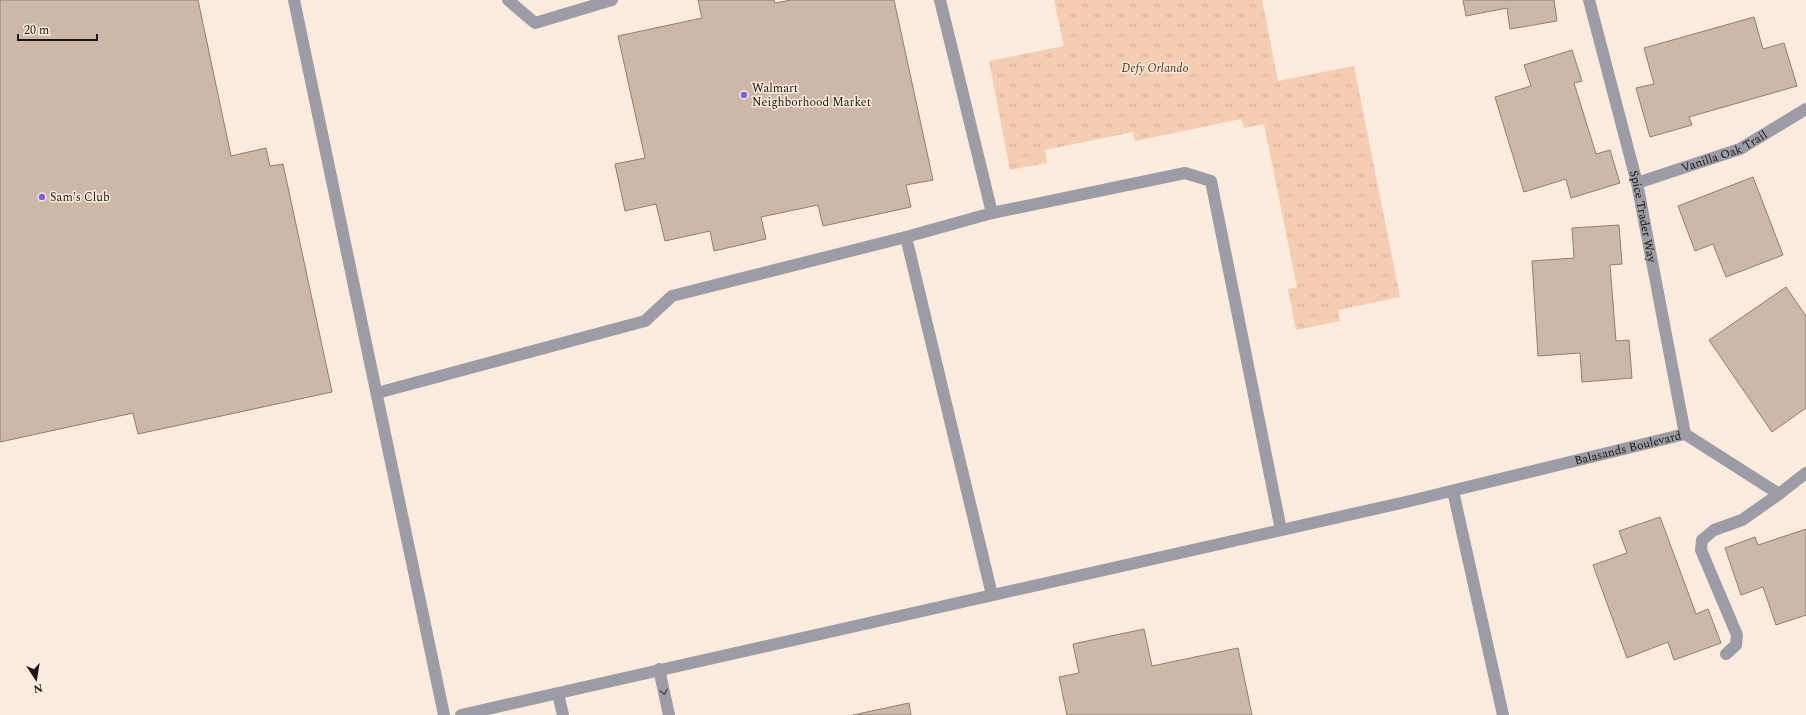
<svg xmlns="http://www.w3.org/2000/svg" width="1806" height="715" font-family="Spectral,serif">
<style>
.park{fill:url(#park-tufts)}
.building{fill:#cdb7a8;stroke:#927e70}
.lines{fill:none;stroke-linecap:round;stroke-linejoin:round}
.minor{stroke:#9c9ca6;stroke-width:12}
.oneway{stroke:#565153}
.poi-dot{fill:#7964df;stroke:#fdebde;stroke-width:1.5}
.labels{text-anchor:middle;stroke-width:3;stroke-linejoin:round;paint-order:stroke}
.park-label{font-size:12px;font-style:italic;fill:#542d0c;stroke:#fdebde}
.poi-label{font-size:12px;fill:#1c140f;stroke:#fdebde;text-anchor:start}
.street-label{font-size:12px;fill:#1c140f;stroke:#fdebde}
</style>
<defs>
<pattern id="park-tufts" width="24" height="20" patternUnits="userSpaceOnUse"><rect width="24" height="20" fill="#f4cdb3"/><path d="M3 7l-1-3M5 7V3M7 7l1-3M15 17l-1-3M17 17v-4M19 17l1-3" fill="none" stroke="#d1af99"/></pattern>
</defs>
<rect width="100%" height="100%" fill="#fdebde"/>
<path class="park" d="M1054,0H1262L1278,81L1354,66L1400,297L1338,310L1340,321L1296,330L1288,289L1297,287L1264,124L1244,128L1241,119L1135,141L1133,132L1045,150L1047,163L1010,170L989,61L1064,46Z"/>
<g class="building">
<path d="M0,0H198L231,156L266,148L270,166L283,164L332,392L138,434L133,413L0,442Z"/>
<path d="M698,0H774L775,3L791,0H894L933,180L906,185L911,207L823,226L818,205L761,217L766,239L714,251L710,231L665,241L656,204L625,211L615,164L645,158L618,36L702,18Z"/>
<path d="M1463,0H1554L1557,21L1510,29L1507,8L1466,16Z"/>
<path d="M1754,17L1763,49L1784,43L1797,86L1689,117L1692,125L1650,137L1636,88L1654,84L1644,48Z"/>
<path d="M1572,50L1582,81L1574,83L1596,154L1610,150L1620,183L1571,198L1566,179L1524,192L1495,97L1531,86L1524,65Z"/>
<path d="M1753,177L1783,255L1726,277L1713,244L1695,251L1678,206Z"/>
<path d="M1619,225L1622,264L1610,265L1616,341L1629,340L1632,378L1582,382L1580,353L1538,356L1532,261L1574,258L1572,228Z"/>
<path d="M1786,287L1806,316V408L1772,432L1709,340Z"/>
<path d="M1660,517L1696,614L1708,609L1721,643L1674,660L1668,642L1627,658L1593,565L1627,553L1619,531Z"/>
<path d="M1806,529V615L1776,625L1763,587L1741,595L1725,548L1755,537L1758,545Z"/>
<path d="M1144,629L1152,666L1238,648L1252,715H1067L1059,677L1079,673L1073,644Z"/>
<path d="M909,703L911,715H853Z"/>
</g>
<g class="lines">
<g class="minor">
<path d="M294,0L444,715"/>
<path d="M508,0L535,23L612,0"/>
<path d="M940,0L992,213L1185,173L1211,181L1281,530"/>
<path id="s1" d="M1589,0L1637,183L1685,434"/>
<path id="s2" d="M1637,183L1740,149L1806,109"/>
<path d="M906,237L992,213"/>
<path d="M377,393L645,321L672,296L906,237L992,595"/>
<path d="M1453,491L1503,715"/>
<path d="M1726,654L1736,645L1737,635L1701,550L1702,540L1714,530L1742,520L1779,494"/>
<path d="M659,669L669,715"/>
<path d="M558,694L563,715"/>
<path id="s3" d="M461,715L1410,501L1685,434L1779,494L1806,473"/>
</g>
</g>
<defs><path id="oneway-chevron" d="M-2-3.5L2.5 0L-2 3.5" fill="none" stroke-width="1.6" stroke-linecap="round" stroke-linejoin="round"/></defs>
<use class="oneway" href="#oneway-chevron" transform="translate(664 692) rotate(78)"/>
<g class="poi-dot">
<circle cx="744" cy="95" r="4"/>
<circle cx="42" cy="197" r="4"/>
</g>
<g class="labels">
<g class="park-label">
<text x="1155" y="72">Defy Orlando</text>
</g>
<g class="poi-label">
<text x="752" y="92">Walmart<tspan x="752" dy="14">Neighborhood Market</tspan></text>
<text x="50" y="201">Sam's Club</text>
</g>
<g class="street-label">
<text dy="4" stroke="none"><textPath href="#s2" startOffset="93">Vanilla Oak Trail</textPath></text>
<text dy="4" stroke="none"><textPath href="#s1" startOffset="223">Spice Trader Way</textPath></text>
<text dy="4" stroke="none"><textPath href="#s3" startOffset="1197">Balasands Boulevard</textPath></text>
</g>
</g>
<g transform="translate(36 679) rotate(168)" stroke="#fdebde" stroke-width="3" paint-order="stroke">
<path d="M0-3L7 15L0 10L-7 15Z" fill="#1c140f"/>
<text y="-6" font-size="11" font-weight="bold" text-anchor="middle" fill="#1c140f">N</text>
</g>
<path d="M18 34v6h79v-6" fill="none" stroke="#1c140f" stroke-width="2"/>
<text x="24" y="34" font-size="12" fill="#1c140f" stroke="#fdebde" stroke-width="3" paint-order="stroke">20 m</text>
</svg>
